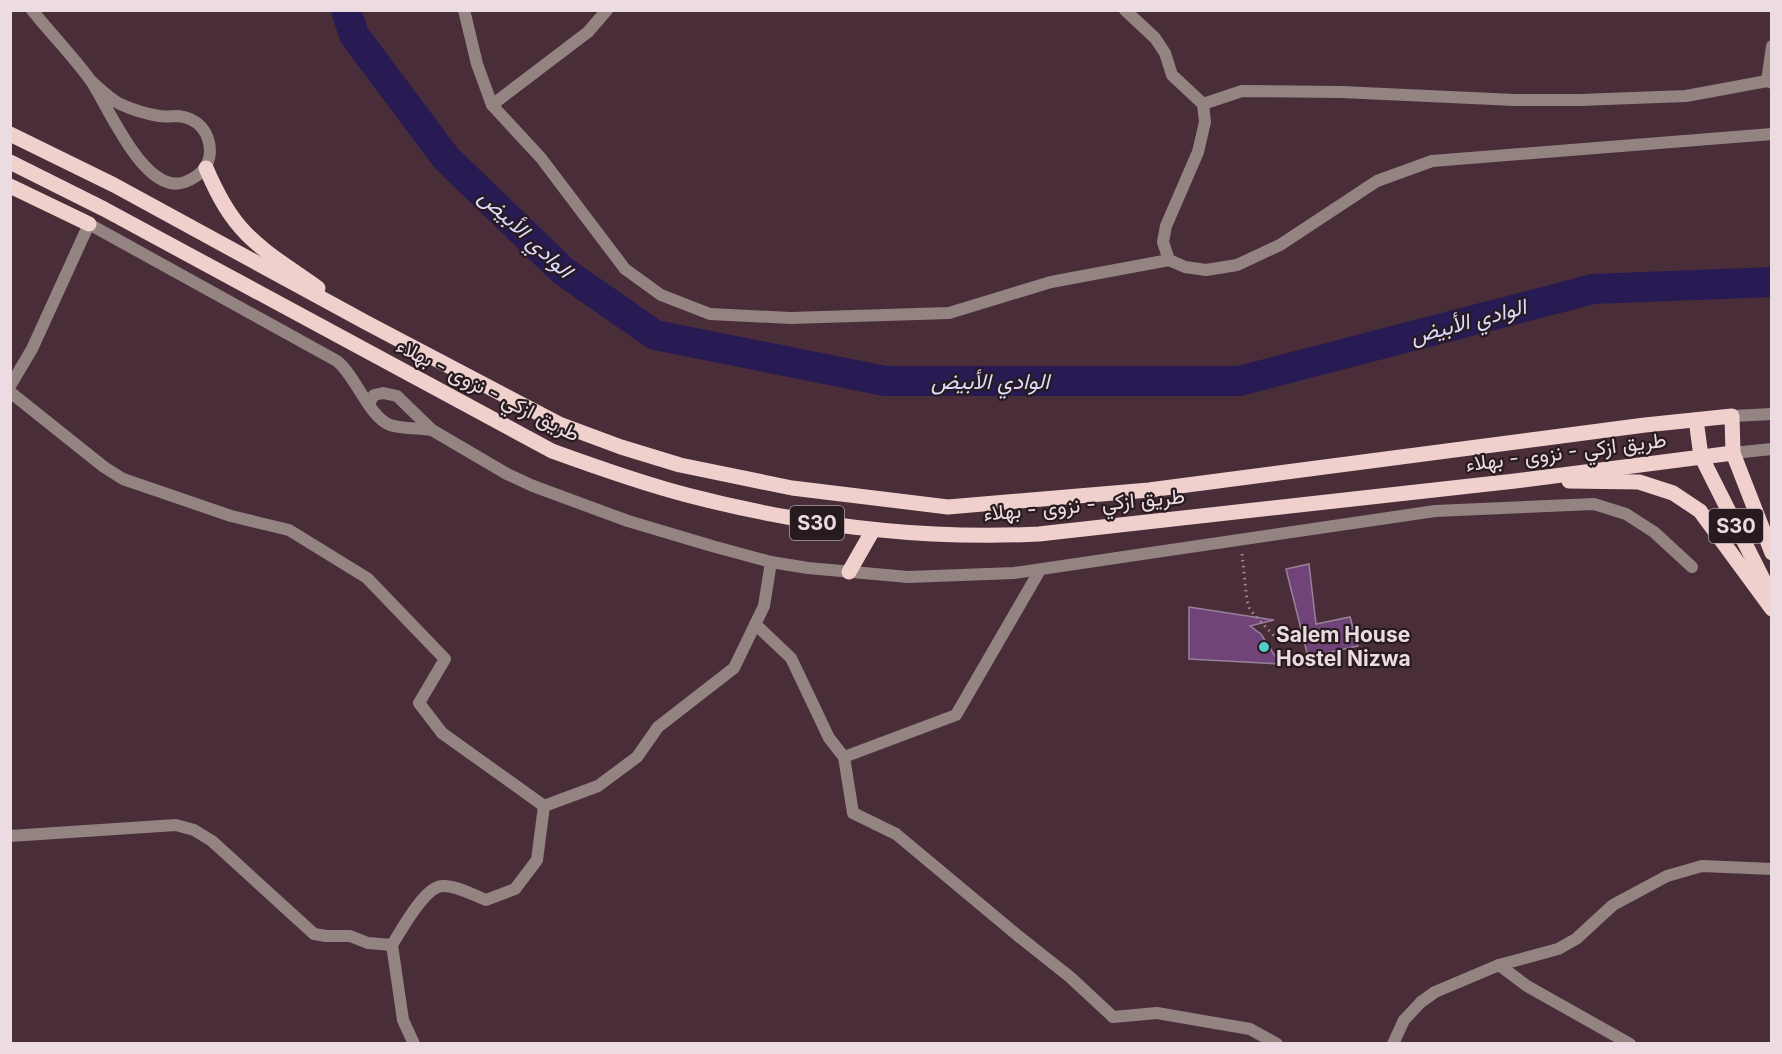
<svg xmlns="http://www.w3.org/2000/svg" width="1782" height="1054" font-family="Inter,Vazirmatn,sans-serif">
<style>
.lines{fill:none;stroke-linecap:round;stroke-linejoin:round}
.river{stroke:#281a52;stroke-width:30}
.building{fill:#704478;stroke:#97829a;stroke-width:1.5}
.path{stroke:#a28c95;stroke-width:3;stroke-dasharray:1.5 4.5;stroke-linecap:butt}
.minor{stroke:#938482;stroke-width:12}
.tertiary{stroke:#938482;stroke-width:12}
.primary{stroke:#efd0cc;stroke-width:15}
.poi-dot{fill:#53cdc9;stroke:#271b1f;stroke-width:2}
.labels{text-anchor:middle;stroke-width:4.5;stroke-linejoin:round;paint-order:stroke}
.shield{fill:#271b1f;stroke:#b1a1a7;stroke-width:1.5}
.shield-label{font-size:20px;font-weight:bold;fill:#ecdbe1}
.street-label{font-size:21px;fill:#ecdbe1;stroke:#271b1f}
.poi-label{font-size:21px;font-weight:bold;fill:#ecdbe1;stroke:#271b1f;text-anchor:start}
.water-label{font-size:22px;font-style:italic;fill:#dcd9fe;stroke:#271b1f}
</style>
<rect width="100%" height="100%" fill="#492e39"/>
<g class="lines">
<path class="river" d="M346,10L354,35L446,158L563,271L655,335L885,381H1239L1593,289L1772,282"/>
</g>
<g class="building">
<path d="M1309,564L1316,624L1350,617L1358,646L1308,657L1286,569Z"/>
<path d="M1189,607L1274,620L1250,626L1261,634L1280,664L1189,659Z"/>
</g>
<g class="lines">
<path class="path" d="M1242,554L1247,601L1250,610L1276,638"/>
<g class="minor">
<path d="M32,10C51,34 73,56 91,81C108,106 145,197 185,182C198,177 209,168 210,152C210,132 198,118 178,116C172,116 165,117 159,116C147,114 131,109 120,104C110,99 100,89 91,81"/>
<path d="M464,10L477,64L492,105L541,158L625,269L661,295L710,314L791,318L949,313L1051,282L1169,260"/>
<path d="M1125,10L1155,38L1165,53L1172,75L1203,104L1242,91L1341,92L1515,100H1580L1686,96L1767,81L1772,83"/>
<path d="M1767,81L1772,46"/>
<path d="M1203,104L1205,122L1198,152L1166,226L1163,242L1169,260L1185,267L1206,270L1237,265L1280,245L1377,181L1432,161L1772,134"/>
<path d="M492,105L588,32L607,10"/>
<path d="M10,386L32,349L89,224L337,361C356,376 368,416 390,425C402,429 419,428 432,430"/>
<path d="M10,392L104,467L123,479L231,516L289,530L367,578L445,659L419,703L442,733L544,806L598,786L637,757L658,727L734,668L764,606L771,562"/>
<path d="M369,403L374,395L383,393L397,396L432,430L507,474L533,486L628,521L712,546L771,562L808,568L908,577L1014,573L1435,511L1594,504L1626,514L1654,532L1692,567"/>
<path d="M755,624L791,658L829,738L844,757L853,813L896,834L1017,935L1070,977L1113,1017L1157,1013L1250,1029L1277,1044"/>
<path d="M844,757L956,715L1040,570"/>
<path d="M10,836L176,825L194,830L212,841L314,934L326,936H350L368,943L392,945"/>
<path d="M1499,965L1527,986L1630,1044"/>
<path d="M414,1044L403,1020L392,945C401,931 424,887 442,886C456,885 473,895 486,900L515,889L537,860L544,806"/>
<path d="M1393,1044L1404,1020L1421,1002L1435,992L1499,965L1558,949L1576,939L1613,905L1667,876L1702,866L1772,869"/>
</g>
<g class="tertiary">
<path d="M1732,416L1772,414"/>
<path d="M1733,453L1772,449"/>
</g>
<g class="primary">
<path d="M10,134L114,185L367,323L559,424L621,447L680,465L792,488L948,507L1149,490L1645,425L1732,416L1733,453L1772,553"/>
<path d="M10,162L104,209L552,451C596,467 641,483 687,495C802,525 921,540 1039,534L1515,481L1733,453"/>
<path d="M206,168C215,189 225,210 241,228C262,252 292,269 318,288"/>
<path d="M10,186L89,224"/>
<path d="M1696,420L1701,456L1771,595"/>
<path d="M1569,481L1639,482L1673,493L1700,511L1772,609"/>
<path d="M849,572L873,530"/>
</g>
</g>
<circle class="poi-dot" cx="1264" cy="647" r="6"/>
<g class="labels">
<g class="shield">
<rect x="790" y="506" width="54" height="34" rx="4.5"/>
<rect x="1709" y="509" width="54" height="34" rx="4.5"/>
</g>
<g class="shield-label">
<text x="817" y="530">S30</text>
<text x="1736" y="533">S30</text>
</g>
<g class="street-label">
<text transform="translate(488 390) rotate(27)" y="7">طريق ازكي - نزوى - بهلاء</text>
<text transform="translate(1566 452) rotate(-7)" y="7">طريق ازكي - نزوى - بهلاء</text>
<text transform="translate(1084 505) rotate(-5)" y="7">طريق ازكي - نزوى - بهلاء</text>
</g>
<g class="poi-label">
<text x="1276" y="642">Salem House<tspan x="1276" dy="24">Hostel Nizwa</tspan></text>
</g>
<g class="water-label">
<text transform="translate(526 233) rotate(43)" y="8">الوادي الأبيض</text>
<text transform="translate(1468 321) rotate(-15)" y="8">الوادي الأبيض</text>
<text x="990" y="389">الوادي الأبيض</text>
</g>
</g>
<rect width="1782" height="1054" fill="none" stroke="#ecdbe1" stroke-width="24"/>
</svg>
